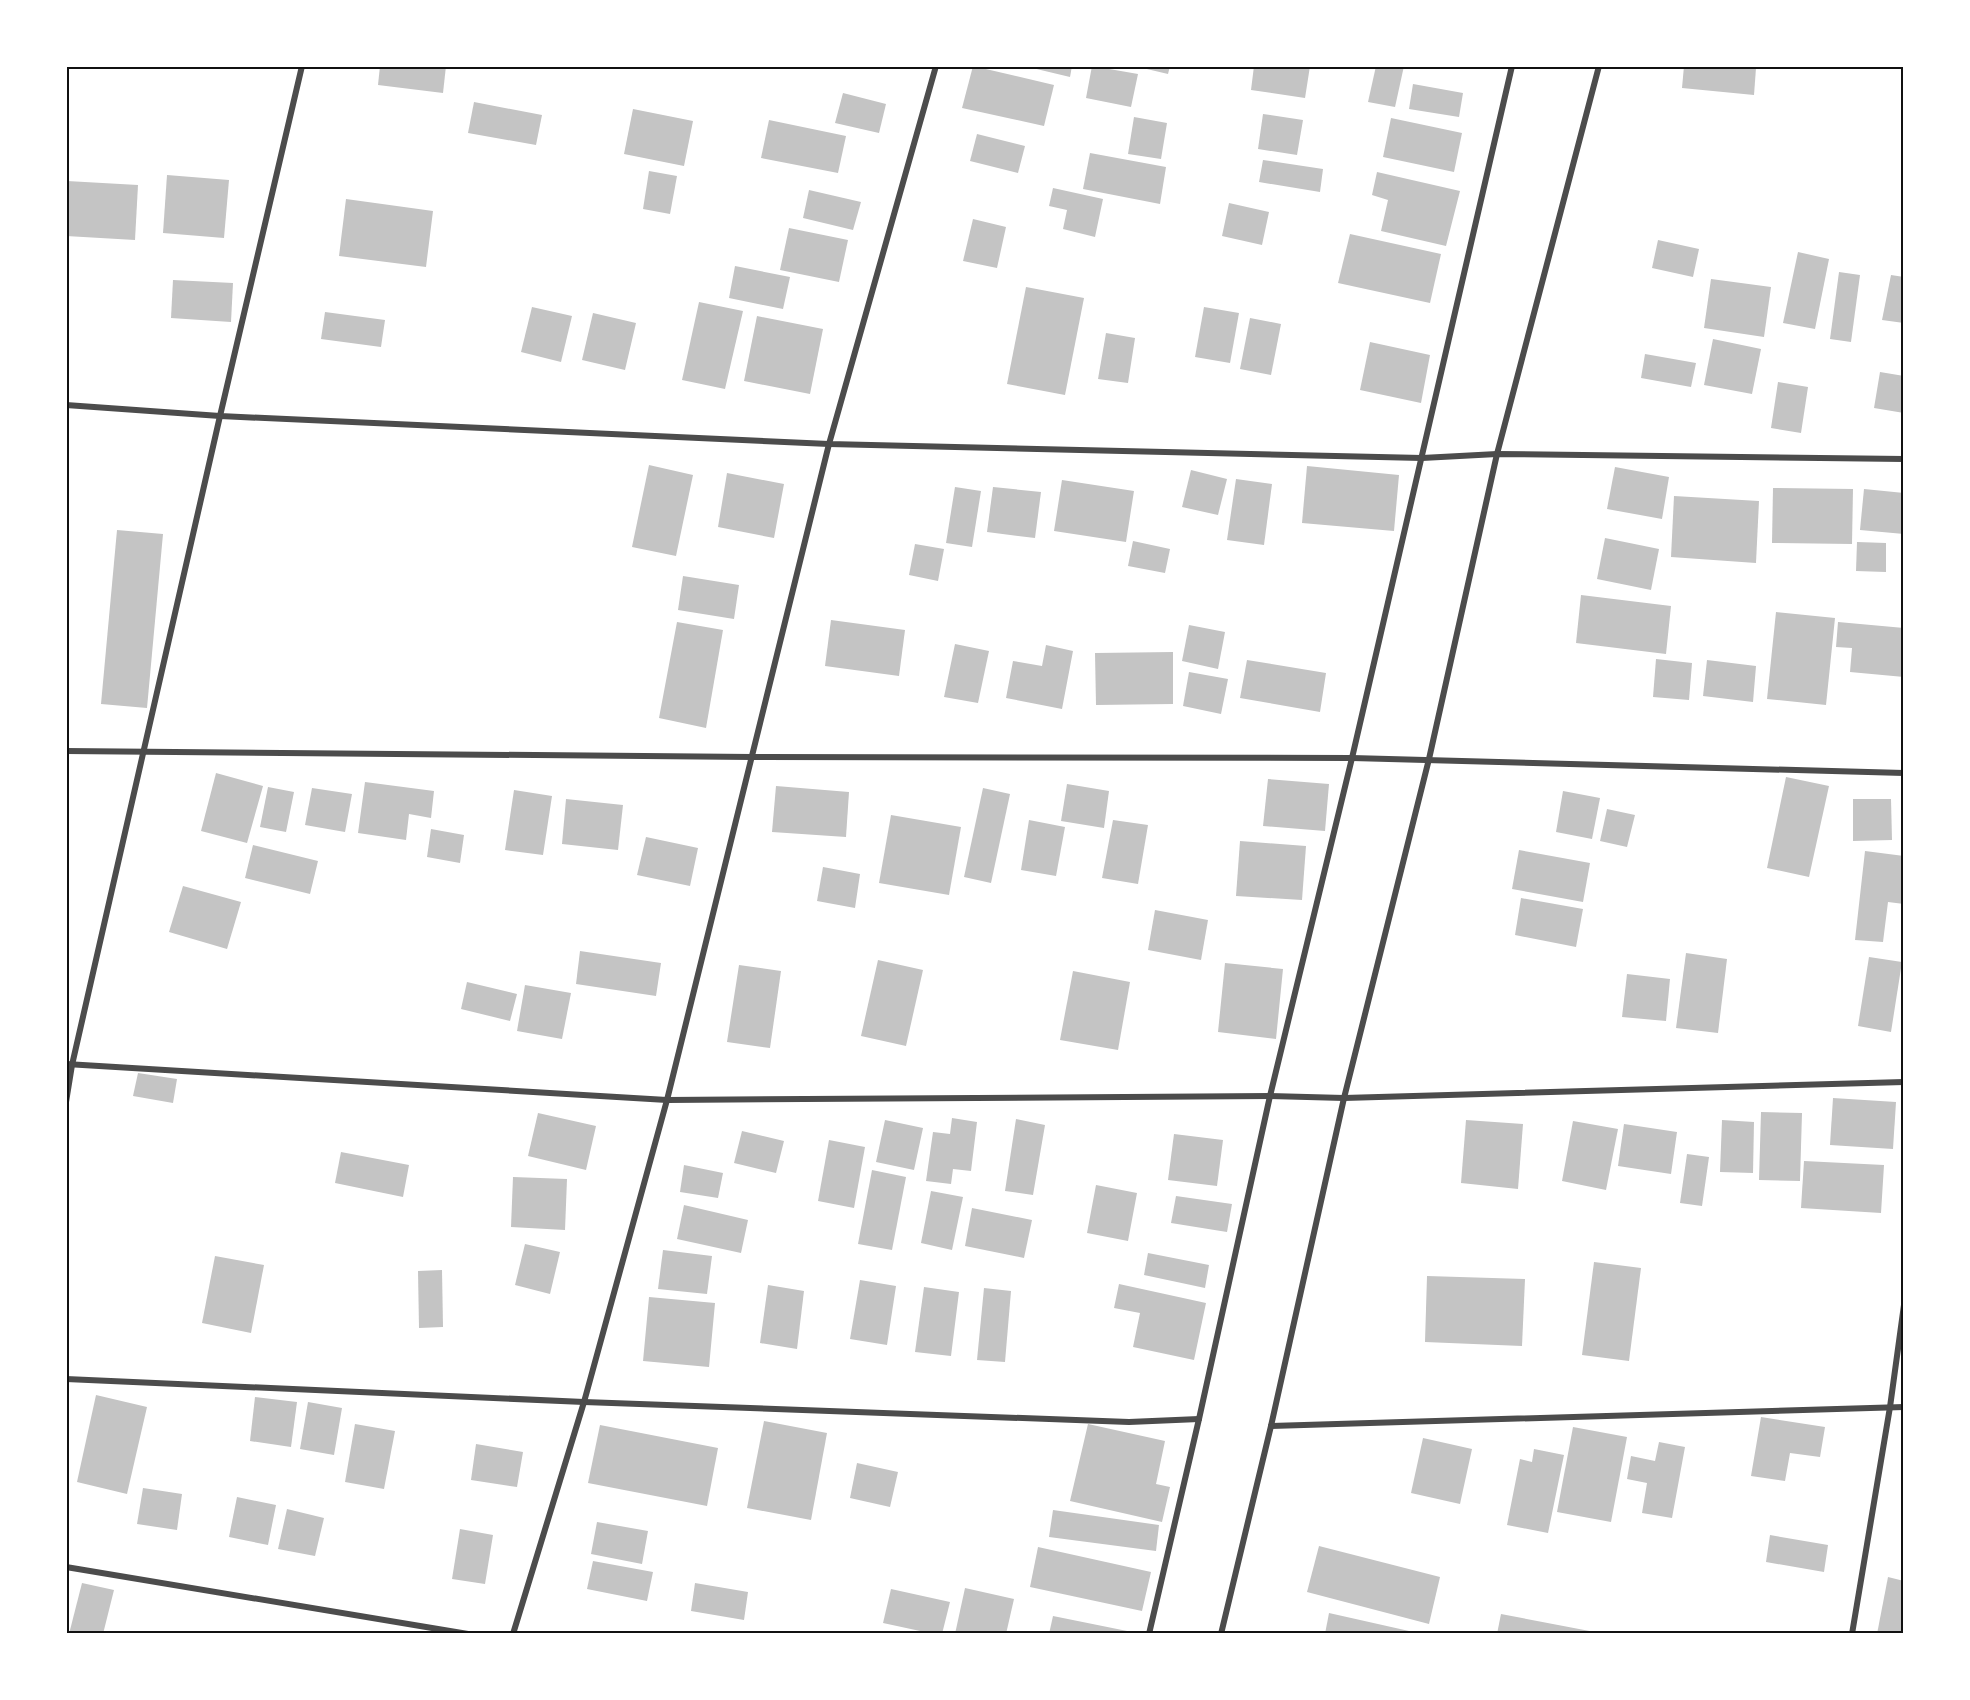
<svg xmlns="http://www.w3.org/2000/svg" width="1970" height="1700" font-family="'PT Serif',serif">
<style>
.building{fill:#c4c4c4}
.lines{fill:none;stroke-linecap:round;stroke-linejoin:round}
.minor{stroke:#4c4c4c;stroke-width:6}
.neatline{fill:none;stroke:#111;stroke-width:2}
</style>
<rect width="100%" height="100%" fill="#fff"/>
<g class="building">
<path d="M380,66H446L443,93L378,85Z"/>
<path d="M973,66L1054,85L1044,126L962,108Z"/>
<path d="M1024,66H1072L1070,77Z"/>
<path d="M1092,66L1138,74L1131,107L1086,98Z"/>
<path d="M1134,66H1170L1168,74Z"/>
<path d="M1254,66H1310L1305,98L1251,90Z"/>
<path d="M1376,66H1404L1395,107L1368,102Z"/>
<path d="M1684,66H1733L1756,68L1754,95L1682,88Z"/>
<path d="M1413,84L1463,93L1459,117L1409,109Z"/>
<path d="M843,93L886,104L879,133L835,123Z"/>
<path d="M474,102L542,115L536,145L468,133Z"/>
<path d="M633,109L693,121L684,166L624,154Z"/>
<path d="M1263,114L1303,120L1297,155L1258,149Z"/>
<path d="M1134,117L1167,123L1161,159L1128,154Z"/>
<path d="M1391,118L1462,133L1454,172L1383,157Z"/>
<path d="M769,120L846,136L838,173L761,158Z"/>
<path d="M977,134L1025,146L1018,173L970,161Z"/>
<path d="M1090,153L1166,167L1160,204L1083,189Z"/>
<path d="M1263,160L1323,169L1320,192L1259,182Z"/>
<path d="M649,171L677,176L670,214L643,209Z"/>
<path d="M1377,172L1460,191L1446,246L1381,231L1388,200L1372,195Z"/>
<path d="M167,175L229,180L224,238L163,233Z"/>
<path d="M67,181L138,185L135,240L66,236Z"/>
<path d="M1053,188L1103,199L1095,237L1063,229L1067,210L1049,206Z"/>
<path d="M809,190L861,202L853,230L803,218Z"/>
<path d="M346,199L433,211L426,267L339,256Z"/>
<path d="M1229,203L1269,212L1262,245L1222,236Z"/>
<path d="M973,219L1006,227L997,268L963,261Z"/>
<path d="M789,228L848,240L839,282L780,270Z"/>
<path d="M1350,234L1441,254L1430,303L1338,283Z"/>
<path d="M1658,240L1699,249L1693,277L1652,268Z"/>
<path d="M1798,252L1829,259L1815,329L1783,323Z"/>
<path d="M735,266L790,277L783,309L729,298Z"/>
<path d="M1839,272L1860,275L1851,342L1830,339Z"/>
<path d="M1891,275L1904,277V323L1882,320Z"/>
<path d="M1711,279L1771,287L1764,337L1704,328Z"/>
<path d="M173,280L233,283L231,322L171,318Z"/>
<path d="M1026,287L1084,298L1065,395L1007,384Z"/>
<path d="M699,302L743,311L725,389L682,380Z"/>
<path d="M532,307L572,316L561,362L521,352Z"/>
<path d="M1204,307L1239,313L1230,363L1195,357Z"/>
<path d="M325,312L385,320L381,347L321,339Z"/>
<path d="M593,313L636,323L625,370L582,360Z"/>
<path d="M757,316L823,329L810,394L744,381Z"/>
<path d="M1250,318L1281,324L1271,375L1240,369Z"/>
<path d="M1106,333L1135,338L1128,383L1098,379Z"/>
<path d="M1713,339L1761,349L1752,394L1704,385Z"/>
<path d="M1370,342L1430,355L1421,403L1360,390Z"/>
<path d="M1645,354L1696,363L1691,387L1641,378Z"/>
<path d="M1880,372L1904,376V413L1874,408Z"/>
<path d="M1778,382L1808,387L1801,433L1771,428Z"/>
<path d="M649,465L693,475L676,556L632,547Z"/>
<path d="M1307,466L1399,475L1394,531L1302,523Z"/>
<path d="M1615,467L1669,477L1662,519L1607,509Z"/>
<path d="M1191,470L1227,479L1218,515L1182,507Z"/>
<path d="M727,473L784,484L774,538L718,527Z"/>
<path d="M1236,479L1272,484L1264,545L1227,540Z"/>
<path d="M1062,480L1134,491L1126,542L1054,531Z"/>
<path d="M955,487L981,491L972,547L946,543Z"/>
<path d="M993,487L1041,492L1035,538L987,532Z"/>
<path d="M1773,488L1853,489L1852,544L1772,543Z"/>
<path d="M1864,489L1904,493V534L1860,530Z"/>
<path d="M1674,496L1759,501L1756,563L1671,557Z"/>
<path d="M117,530L163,534L147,708L101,704Z"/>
<path d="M1605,538L1659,549L1651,590L1597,579Z"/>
<path d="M1133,541L1170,549L1165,573L1128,566Z"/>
<path d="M1857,542L1886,543V572L1856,571Z"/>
<path d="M915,544L944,549L938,581L909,575Z"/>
<path d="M683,576L739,585L734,619L678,610Z"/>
<path d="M1581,595L1671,606L1666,654L1576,643Z"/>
<path d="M1776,612L1835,618L1826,705L1767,699Z"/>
<path d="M831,620L905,630L899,676L825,666Z"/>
<path d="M677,622L723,630L706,728L659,718Z"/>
<path d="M1838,622L1904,628V677L1850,672L1852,648L1836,647Z"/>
<path d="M1189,625L1225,632L1218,669L1182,661Z"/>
<path d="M955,644L989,651L978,703L944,697Z"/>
<path d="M1046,645L1073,651L1062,709L1006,698L1013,661L1042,666Z"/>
<path d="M1173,652V704L1096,705L1095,653Z"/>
<path d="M1656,659L1692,663L1689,700L1653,697Z"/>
<path d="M1247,660L1326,673L1320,712L1240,698Z"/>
<path d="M1707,660L1756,666L1753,702L1703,696Z"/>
<path d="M1189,672L1228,679L1221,714L1183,706Z"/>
<path d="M216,773L263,786L247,843L201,831Z"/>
<path d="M1786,777L1829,786L1809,877L1767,868Z"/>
<path d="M1268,779L1329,784L1325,831L1263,826Z"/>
<path d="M365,782L434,791L431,818L409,814L406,840L358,833Z"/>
<path d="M1067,784L1109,791L1104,828L1061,821Z"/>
<path d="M776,786L849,792L846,837L772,832Z"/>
<path d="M268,787L294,792L286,832L260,827Z"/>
<path d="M312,788L352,794L345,832L305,825Z"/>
<path d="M983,788L1010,794L991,883L964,877Z"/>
<path d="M514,790L552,796L543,855L505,850Z"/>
<path d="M1563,791L1600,798L1592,839L1556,832Z"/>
<path d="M566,799L623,805L618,850L562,844Z"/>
<path d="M1853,799H1891L1892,840L1853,841Z"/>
<path d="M1607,809L1635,815L1627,847L1600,841Z"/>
<path d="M891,815L961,827L949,895L879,883Z"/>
<path d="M1029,820L1065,827L1056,876L1021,870Z"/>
<path d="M1113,820L1148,825L1138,884L1102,878Z"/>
<path d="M431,829L464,835L460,863L427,857Z"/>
<path d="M646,837L698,848L690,886L637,875Z"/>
<path d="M1240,841L1306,846L1302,900L1236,896Z"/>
<path d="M253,845L318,861L310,894L245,878Z"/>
<path d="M1519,850L1590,863L1583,902L1512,889Z"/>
<path d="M1865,851L1904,856V904L1888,902L1883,942L1855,940Z"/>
<path d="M823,867L860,874L855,908L817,901Z"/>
<path d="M183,886L241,902L227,949L169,932Z"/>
<path d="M1521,898L1583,909L1576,947L1515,935Z"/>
<path d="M1155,910L1208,920L1201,960L1148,950Z"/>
<path d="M580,951L661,963L656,996L576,984Z"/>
<path d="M1686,953L1727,959L1718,1033L1676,1028Z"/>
<path d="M1869,957L1902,962L1891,1032L1858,1026Z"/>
<path d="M878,960L923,970L906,1046L861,1036Z"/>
<path d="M1225,963L1283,969L1276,1039L1218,1032Z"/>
<path d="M739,965L781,971L770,1048L727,1042Z"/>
<path d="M1073,971L1130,982L1118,1050L1060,1040Z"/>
<path d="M1627,974L1670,979L1666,1021L1622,1017Z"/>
<path d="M467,982L517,994L510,1021L461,1009Z"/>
<path d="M525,985L571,993L562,1039L517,1031Z"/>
<path d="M138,1073L177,1079L173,1103L133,1096Z"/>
<path d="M1833,1098L1896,1102L1893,1149L1830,1145Z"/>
<path d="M1761,1112L1802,1113L1800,1181L1759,1180Z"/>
<path d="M538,1113L596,1126L586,1170L528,1156Z"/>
<path d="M952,1118L977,1122L971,1171L953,1169L951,1184L926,1181L933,1132L950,1134Z"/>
<path d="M1016,1119L1045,1125L1033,1195L1005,1191Z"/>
<path d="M885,1120L923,1128L914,1170L876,1162Z"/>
<path d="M1466,1120L1523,1124L1518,1189L1461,1183Z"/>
<path d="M1722,1120L1754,1122L1753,1173L1720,1172Z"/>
<path d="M1573,1121L1618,1129L1606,1190L1562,1181Z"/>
<path d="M1624,1124L1677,1132L1671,1174L1618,1166Z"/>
<path d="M742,1131L784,1141L776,1173L734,1163Z"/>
<path d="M1174,1134L1223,1140L1217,1186L1168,1180Z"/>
<path d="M829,1140L865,1147L854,1208L818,1201Z"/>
<path d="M341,1152L409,1165L403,1197L335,1183Z"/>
<path d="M1687,1154L1709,1157L1702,1206L1680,1203Z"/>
<path d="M1804,1161L1884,1165L1881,1213L1801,1208Z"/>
<path d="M684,1165L723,1173L718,1198L680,1192Z"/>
<path d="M872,1170L906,1177L892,1250L858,1244Z"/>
<path d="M513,1177L567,1179L565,1230L511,1227Z"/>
<path d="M1096,1185L1137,1193L1128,1241L1087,1233Z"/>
<path d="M931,1191L963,1197L952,1250L921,1243Z"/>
<path d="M1176,1196L1232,1204L1227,1232L1171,1223Z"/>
<path d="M684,1205L748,1220L741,1253L677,1239Z"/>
<path d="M972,1208L1032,1220L1024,1258L965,1246Z"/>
<path d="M525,1244L560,1252L550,1294L515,1285Z"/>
<path d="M663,1250L712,1256L707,1294L658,1289Z"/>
<path d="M1148,1253L1209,1265L1205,1288L1144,1275Z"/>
<path d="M215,1256L264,1265L251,1333L202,1323Z"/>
<path d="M1594,1262L1641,1268L1629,1361L1582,1355Z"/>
<path d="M442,1270L443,1327L419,1328L418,1271Z"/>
<path d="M1427,1276L1525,1279L1522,1346L1425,1342Z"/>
<path d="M860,1280L896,1286L887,1345L850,1339Z"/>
<path d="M1119,1284L1206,1303L1194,1360L1133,1347L1140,1313L1114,1308Z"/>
<path d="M768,1285L804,1291L797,1349L760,1343Z"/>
<path d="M924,1287L959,1292L951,1356L915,1352Z"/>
<path d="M984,1288L1011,1291L1005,1362L977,1360Z"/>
<path d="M649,1297L715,1303L709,1367L643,1361Z"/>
<path d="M96,1395L147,1407L127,1494L77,1482Z"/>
<path d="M255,1397L297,1402L291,1447L250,1441Z"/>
<path d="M308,1402L342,1408L334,1455L300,1449Z"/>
<path d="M1761,1417L1825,1427L1820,1457L1790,1453L1785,1481L1751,1476Z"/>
<path d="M764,1421L827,1433L811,1520L747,1508Z"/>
<path d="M355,1424L395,1431L384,1489L345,1482Z"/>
<path d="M1088,1424L1165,1441L1156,1484L1170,1487L1162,1522L1070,1501Z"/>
<path d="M600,1425L718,1448L707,1506L588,1483Z"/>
<path d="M1573,1427L1627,1437L1611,1522L1557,1512Z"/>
<path d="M1423,1438L1472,1449L1460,1504L1411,1493Z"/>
<path d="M1659,1442L1685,1447L1672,1518L1642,1513L1647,1483L1627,1479L1631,1456L1655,1461Z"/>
<path d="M476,1444L523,1452L517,1487L471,1480Z"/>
<path d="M1534,1449L1564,1455L1548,1533L1507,1525L1520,1459L1532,1462Z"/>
<path d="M857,1463L898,1472L890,1507L850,1498Z"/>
<path d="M143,1488L182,1494L177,1530L137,1524Z"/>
<path d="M237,1497L276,1505L268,1545L229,1537Z"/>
<path d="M287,1509L324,1518L315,1556L278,1549Z"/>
<path d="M1053,1510L1159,1525L1156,1551L1049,1537Z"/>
<path d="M597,1522L648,1531L642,1564L591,1554Z"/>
<path d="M460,1529L493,1535L485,1584L452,1579Z"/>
<path d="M1770,1535L1828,1545L1824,1572L1766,1562Z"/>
<path d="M1319,1546L1440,1577L1429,1624L1307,1592Z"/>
<path d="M1038,1547L1151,1572L1142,1611L1030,1587Z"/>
<path d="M593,1561L653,1572L647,1601L587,1589Z"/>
<path d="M1888,1577L1904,1581V1634H1877Z"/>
<path d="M82,1583L114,1590L103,1634H69Z"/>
<path d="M695,1583L748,1592L744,1620L691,1611Z"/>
<path d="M965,1588L1014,1599L1006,1634H955Z"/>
<path d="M891,1589L950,1602L942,1634H934L883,1623Z"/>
<path d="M1329,1613L1409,1631V1634H1325Z"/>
<path d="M1501,1614L1600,1633V1634H1497Z"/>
<path d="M1053,1616L1132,1632L1131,1634H1049Z"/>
</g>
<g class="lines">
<g class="minor">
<path d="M66,405L220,416L829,444L1422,458L1497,454L1904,459"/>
<path d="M66,751L752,757L1352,758L1904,773"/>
<path d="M66,1064L667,1100L1270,1096L1344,1098L1904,1082"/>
<path d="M66,1102L72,1065L220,416L302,66"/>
<path d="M66,1379L584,1402L1129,1422L1199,1419"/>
<path d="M1271,1426L1904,1407"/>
<path d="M66,1567L468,1634"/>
<path d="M513,1634L584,1402L667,1100L829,444L936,66"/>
<path d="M1149,1634L1199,1419L1270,1096L1352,758L1512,66"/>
<path d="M1221,1634L1271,1426L1344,1098L1429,759L1497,454L1599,66"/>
<path d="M1852,1634L1890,1407L1904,1305"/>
</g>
</g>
<rect width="1970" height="1700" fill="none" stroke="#ffffff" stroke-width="135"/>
<rect x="68" y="68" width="1834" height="1564" class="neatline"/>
</svg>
